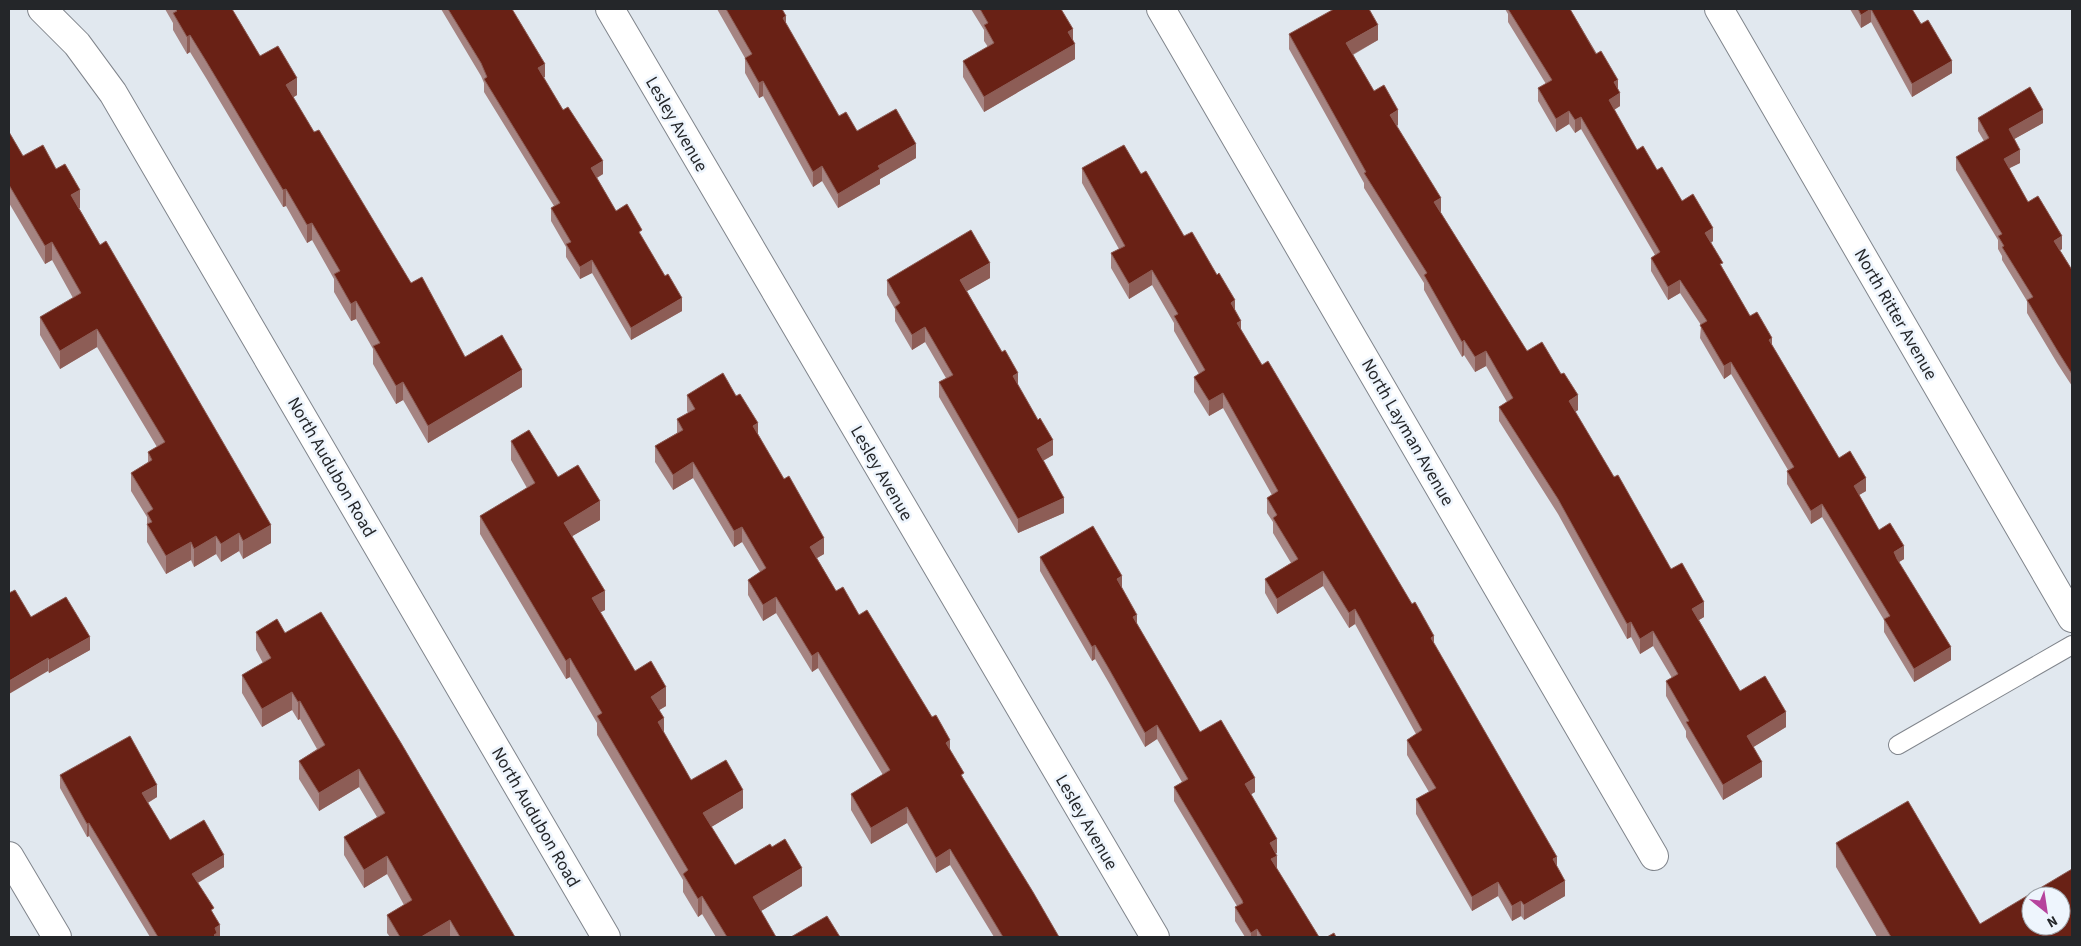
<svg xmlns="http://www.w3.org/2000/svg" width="2081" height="946" font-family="'Source Sans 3',sans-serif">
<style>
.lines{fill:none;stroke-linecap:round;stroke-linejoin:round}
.lane-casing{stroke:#80858c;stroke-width:20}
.street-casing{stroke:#80858c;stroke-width:30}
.secondary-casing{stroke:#80858c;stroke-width:30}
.lane{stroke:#fff;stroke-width:18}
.street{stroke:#fff;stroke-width:28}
.secondary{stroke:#fff;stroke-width:28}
.wall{fill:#a58482}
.shaded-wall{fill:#8d5d56}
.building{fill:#692115;stroke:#8d5d56;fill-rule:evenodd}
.labels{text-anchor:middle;stroke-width:5;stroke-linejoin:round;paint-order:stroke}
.street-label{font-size:18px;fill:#242629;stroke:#eef5fd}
</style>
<rect width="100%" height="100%" fill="#e1e8ef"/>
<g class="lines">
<g class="lane-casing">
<path id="lane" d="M1898,745L2072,645"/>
</g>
<g class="street-casing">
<g id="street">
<path d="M42,9L77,44L113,93L606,937"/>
<path d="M610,9L1155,937"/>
<path d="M1161,9L1654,856"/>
<path d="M9,856L57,937"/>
</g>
</g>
<g class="secondary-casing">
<path id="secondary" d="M1719,9L2072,618"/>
</g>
<use href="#lane" class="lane"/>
<use href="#street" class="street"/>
<use href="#secondary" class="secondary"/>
</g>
<g class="wall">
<path d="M165,9H232L260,56L297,95L293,97L314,132L411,283L465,357L522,387L428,443L403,400L396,404L373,364V349L356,319L351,321L334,292V279L312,240L307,243L286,206L283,207L206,78L190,52L187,54L173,30V23Z"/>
<path d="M441,9H512L545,77H543L603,174L597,178L616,211L642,237L682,311L631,340L592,273L580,279L566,257V247L551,221V208L554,206L484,92V83L481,76Z"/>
<path d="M717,9H782L786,24L839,116L857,131L916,158L880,179V184L838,208L822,181L813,187L763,96L759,98L745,73V58Z"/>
<path d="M971,9H1061L1073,39L1075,59L984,112L963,77V61L988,47L984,41V30Z"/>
<path d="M1505,9H1570L1618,89L1620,106L1614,110L1637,150L1657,170L1713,241L1711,243L1723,269L1750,316L1772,345L1839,458L1866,491L1859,495L1879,530L1904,559L1899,562L1951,660L1914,682L1884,632V620L1822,517L1811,524L1787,484V471L1788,470L1731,374L1724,379L1700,338L1701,325L1680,293L1668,300L1651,271V258L1655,255L1581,129L1575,133L1569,124L1556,132L1538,101V88L1546,84L1508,22V14Z"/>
<path d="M1850,9H1912L1952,73L1912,97L1871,22L1861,28Z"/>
<path d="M1289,34L1378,40L1353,55L1374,91L1398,125L1397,126L1441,213L1527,351L1578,410L1575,412L1614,477L1671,569L1704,617L1699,620L1740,691L1786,727L1753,747L1762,777L1723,800L1686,737V731L1666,696V681L1672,678L1653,646L1640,654L1631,637L1627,639L1558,514L1499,421V407L1507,402L1486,366L1475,372L1464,355L1462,357L1424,290V283L1364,188V183L1289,49Z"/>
<path d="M1978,118L2043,123L2014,139L2020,163L2009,168L2028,202L2062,249L2060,250L2072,270V386L2057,363L2027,313V301L2002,260V256L1998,249V240L1956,170V157L1984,141L1978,131Z"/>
<path d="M9,132L23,156L56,169L80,208H79L271,543L243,559L239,551L221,562L216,554L194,567L191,560L166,574L147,542V517L131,491V473L148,463V452L157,447L97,347L60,369L40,335V317L73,298L52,260L45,264L9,203Z"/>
<path d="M1082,168L1141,174L1235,310L1241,330L1262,365L1434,644L1557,867L1565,896L1524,920L1521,916L1512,921L1498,896L1472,911L1416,814V799L1429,792L1407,755V740L1416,734L1355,624L1349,628L1323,586L1277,614L1265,593V579L1291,563L1273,533V522L1267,513V498L1272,495L1223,408L1209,416L1194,392V377L1199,374L1174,331V323L1152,285L1129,299L1111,268V253L1119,249L1082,183Z"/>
<path d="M990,278L967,291L1018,385L1053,455L1043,461L1064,513L1018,533L939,397V382L946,378L925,342L912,350L895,321V309L887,295V280Z"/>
<path d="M687,395L758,434L824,554L817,558L836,591L859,615L950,750L964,780L1059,937H994L950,865L936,873L907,823L871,844L851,810V794L883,775L818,668L812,672L776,613L763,621L748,595V580L760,572L742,542L734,547L693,478L673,490L655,462V446L677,433V419L688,413L687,411Z"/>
<path d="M511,441L558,477L600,520L572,536L605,610L600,612L635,671L666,706L659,710L664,733L691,780L743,808L711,827L735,865L802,886L761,911L776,937H716L702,914L698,917L683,892V880L597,735V723L570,677L566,679L480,534V516L527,488L511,460Z"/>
<path d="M1040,557L1122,588L1137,624L1200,732L1255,792L1251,794L1277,853H1276L1277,869L1319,937H1245L1235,921V907L1237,906L1174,801V787L1182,782L1157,739L1145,747L1109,683L1095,659L1092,661L1040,571Z"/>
<path d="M31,617L90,650L49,673L48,671Z"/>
<path d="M256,632L285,633L515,937H390L387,933V915L404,905L387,874L364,888L344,855V837L377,817L359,787L319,811L299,779V761L317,749L300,719L298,720L292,710L262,727L242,693V675L263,663L256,650Z"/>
<path d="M60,775L157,797L148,803L170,840L224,867L198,883L214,915L220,937H150L89,836L87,837L60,788Z"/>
<path d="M1836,843L1980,924L2072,937H1877L1836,867Z"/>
</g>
<g class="shaded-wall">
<path d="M1871,9V22L1861,28V15Z"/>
<path d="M786,16V31L783,18Z"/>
<path d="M1378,25V40L1346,58V43Z"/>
<path d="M1073,29V45L1068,32Z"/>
<path d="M190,35V52L187,54V37Z"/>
<path d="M1075,44V59L984,112V97Z"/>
<path d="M1952,61V73L1912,97V84Z"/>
<path d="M545,64V77L538,81V68Z"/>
<path d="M297,78V95L286,102V85Z"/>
<path d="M1618,80V92L1614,82Z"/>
<path d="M763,81V96L759,98V83Z"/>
<path d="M1620,93V106L1609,113V100Z"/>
<path d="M1398,110V125L1390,130V115Z"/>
<path d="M2043,110V123L2009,142V129Z"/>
<path d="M1569,111V124L1556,132V119Z"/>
<path d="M1581,117V129L1575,133V120Z"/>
<path d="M916,144V158L880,179V184L838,208V194L878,166Z"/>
<path d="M2020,150V163L2004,171V159Z"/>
<path d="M603,161V174L591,181V168Z"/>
<path d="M822,166V181L813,187V172Z"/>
<path d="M286,189V206L283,207V190Z"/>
<path d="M80,190V208L71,213V195Z"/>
<path d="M1441,198V213L1434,202Z"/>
<path d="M312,223V240L307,243V225Z"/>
<path d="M1713,228V241L1705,246V233Z"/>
<path d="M2062,236V249L2054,254V241Z"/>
<path d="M52,242V260L45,264V246Z"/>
<path d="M592,260V273L580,279V267Z"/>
<path d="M990,263V278L960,295V280Z"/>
<path d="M1152,270V285L1129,299V284Z"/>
<path d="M1680,280V293L1668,300V287Z"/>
<path d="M682,298V311L631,340V328Z"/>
<path d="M1235,300V315L1231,303Z"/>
<path d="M356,301V319L351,321V304Z"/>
<path d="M1241,321V335L1237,323Z"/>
<path d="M925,327V342L912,350V335Z"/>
<path d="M97,329V347L60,369V351Z"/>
<path d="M1772,338V351L1769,340Z"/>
<path d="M1464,340V355L1462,357V342Z"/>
<path d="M1486,351V366L1475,372V357Z"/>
<path d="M1731,362V374L1724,379V366Z"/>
<path d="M522,370V387L428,443V426Z"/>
<path d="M1018,373V388L1013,376Z"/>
<path d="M403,382V400L396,404V386Z"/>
<path d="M1223,393V408L1209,416V401Z"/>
<path d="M1578,395V410L1569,416V401Z"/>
<path d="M758,423V439L753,426Z"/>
<path d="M1053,440V455L1037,464V449Z"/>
<path d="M693,462V478L673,490V475Z"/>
<path d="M1866,478V491L1854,498V486Z"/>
<path d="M1064,498V513L1018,533V519Z"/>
<path d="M600,501V520L564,541V523Z"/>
<path d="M1822,504V517L1811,524V511Z"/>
<path d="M271,525V543L243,559V541Z"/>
<path d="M742,527V542L734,547V531Z"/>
<path d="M239,533V551L221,562V544Z"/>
<path d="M216,536V554L194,567V549Z"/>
<path d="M824,538V554L810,562V547Z"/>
<path d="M191,542V560L166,574V556Z"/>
<path d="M1904,546V559L1894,565V552Z"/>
<path d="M1323,571V586L1277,614V599Z"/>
<path d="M1122,576V590L1117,579Z"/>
<path d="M605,591V610L592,617V598Z"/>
<path d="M776,597V613L763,621V605Z"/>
<path d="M1704,602V617L1692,624V609Z"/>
<path d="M1355,609V624L1349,628V613Z"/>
<path d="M1137,615V629L1133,617Z"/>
<path d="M1631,622V637L1627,639V624Z"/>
<path d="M1653,631V646L1640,654V639Z"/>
<path d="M1434,636V651L1431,638Z"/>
<path d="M90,637V650L49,673V660Z"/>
<path d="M1095,645V659L1092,661V647Z"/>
<path d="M1951,647V660L1914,682V669Z"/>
<path d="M818,652V668L812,672V656Z"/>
<path d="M48,658V671L9,694V681Z"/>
<path d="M570,658V677L566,679V661Z"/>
<path d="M666,687V706L651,715V697Z"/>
<path d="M292,692V710L262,727V709Z"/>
<path d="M300,701V719L298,720V702Z"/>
<path d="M1786,712V727L1747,751V736Z"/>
<path d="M664,718V737L658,722Z"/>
<path d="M1157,725V739L1145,747V733Z"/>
<path d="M950,740V756L946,743Z"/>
<path d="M1762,762V777L1723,800V785Z"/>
<path d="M359,769V787L319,811V793Z"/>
<path d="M1255,778V792L1245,798V784Z"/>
<path d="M157,785V797L142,806V793Z"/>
<path d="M743,790V808L703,832V813Z"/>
<path d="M907,807V823L871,844V828Z"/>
<path d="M89,823V836L87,837V824Z"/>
<path d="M1277,839V853L1270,857V843Z"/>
<path d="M950,849V865L936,873V858Z"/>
<path d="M224,855V867L192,886V874Z"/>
<path d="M387,856V874L364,888V870Z"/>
<path d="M1277,856V870L1271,859Z"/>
<path d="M1557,857V871L1553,859Z"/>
<path d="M802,868V886L753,916V897Z"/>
<path d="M1565,881V896L1524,920V905Z"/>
<path d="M1498,882V896L1472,911V897Z"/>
<path d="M702,896V914L698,917V899Z"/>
<path d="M1521,901V916L1512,921V906Z"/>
<path d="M450,920V937H421Z"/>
<path d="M220,925V937H214L215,928Z"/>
<path d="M1257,929V937H1251V933Z"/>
</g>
<g class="building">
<path d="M175,9H232L260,56L278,46L297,78L286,85L314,132L319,130L411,283L422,277L465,357L502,335L522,370L428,426L403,382L396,386L373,346L380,343L356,301L351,304L334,274L340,271L312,223L307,225L286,189L283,190L206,61L190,35L187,37L173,13L177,11Z"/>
<path d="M448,9H512L545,64L538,68L563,110L568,107L603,161L591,168L616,211L627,204L642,230L639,232L665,276L668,274L682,298L631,328L592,260L580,267L566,244L571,242L551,208L560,203L484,79L487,77L481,63Z"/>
<path d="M726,9H782L786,16L783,18L839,116L846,112L857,131L896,109L916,144L878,166L880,169L838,194L822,166L813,172L763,81L759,83L745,58L752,54Z"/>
<path d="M980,9H1061L1073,29L1068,32L1075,44L984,97L963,61L994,43L984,25L988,23Z"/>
<path d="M1334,9H1369L1378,25L1346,43L1374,91L1384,85L1398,110L1390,115L1441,198L1434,202L1527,351L1542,342L1561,374L1564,373L1578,395L1569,401L1614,477L1618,475L1671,569L1682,563L1704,602L1692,609L1740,691L1765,676L1786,712L1747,736L1762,762L1723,785L1686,722L1689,721L1666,681L1678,674L1653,631L1640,639L1631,622L1627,624L1558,499L1499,407L1513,398L1486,351L1475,357L1464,340L1462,342L1424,275L1427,273L1364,173L1366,172L1289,34Z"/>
<path d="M1508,9H1570L1596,54L1601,51L1618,80L1614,82L1620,93L1609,100L1637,150L1643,146L1657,170L1662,167L1682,201L1693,194L1713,228L1705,233L1723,263L1720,264L1750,316L1757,312L1772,338L1769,340L1839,458L1850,451L1866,478L1854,486L1879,530L1890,523L1904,546L1894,552L1897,559L1951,647L1914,669L1884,619L1890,616L1822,504L1811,511L1787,471L1794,467L1731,362L1724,366L1700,325L1707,321L1680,280L1668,287L1651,258L1660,252L1581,117L1575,120L1569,111L1556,119L1538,88L1552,80Z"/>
<path d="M1858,9H1912L1921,24L1928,20L1952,61L1912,84L1871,9L1861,15Z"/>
<path d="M2030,87L2043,110L2009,129L2020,150L2004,159L2028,202L2038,196L2062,236L2054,241L2072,270V374L2057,350L2027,300L2033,297L2002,247L2004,246L1998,236L2002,234L1956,157L1989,138L1978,118Z"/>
<path d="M9,132L23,156L43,145L56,169L65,164L80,190L71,195L100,245L106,241L271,525L243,541L239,533L221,544L216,536L194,549L191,542L166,556L147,524L152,522L147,513L153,509L131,473L152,460L148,452L165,442L97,329L60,351L40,317L81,293L52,242L45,246L9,185Z"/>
<path d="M1124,145L1141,174L1146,171L1184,236L1192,232L1217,275L1219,273L1235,300L1231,303L1241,321L1237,323L1262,365L1268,361L1412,604L1415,602L1434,636L1431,638L1557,857L1553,859L1565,881L1524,905L1521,901L1512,906L1498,882L1472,897L1416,799L1436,788L1407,740L1422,730L1355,609L1349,613L1323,571L1277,599L1265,579L1298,559L1273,518L1277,515L1267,498L1278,491L1223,393L1209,401L1194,377L1205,370L1174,316L1178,314L1152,270L1129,284L1111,253L1125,246L1082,168Z"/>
<path d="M971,230L990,263L960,280L1002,352L1005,350L1018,373L1013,376L1038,420L1040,418L1053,440L1037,449L1064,498L1018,519L939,382L953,375L925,327L912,335L895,307L900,303L887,280Z"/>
<path d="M723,373L736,396L740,394L758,423L753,426L784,479L789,476L824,538L810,547L836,591L843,587L859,615L867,610L932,717L936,715L950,740L946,743L964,773L961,775L1033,892L1059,937H1003L950,849L936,858L907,807L871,828L851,794L890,770L818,652L812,656L776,597L763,605L748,580L766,568L742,527L734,531L693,462L673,475L655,446L683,430L677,419L695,409L687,395Z"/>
<path d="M529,430L558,477L578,465L600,501L564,523L605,591L592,598L635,671L651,661L666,687L651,697L664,718L658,722L691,780L726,760L743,790L703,813L735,865L770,844L772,847L785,839L802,868L753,897L776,937H727L702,896L698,899L683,874L688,870L597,716L602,713L570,658L566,661L480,516L535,483L511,441Z"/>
<path d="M1093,526L1122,576L1117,579L1137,615L1133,617L1200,732L1221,720L1255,778L1245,784L1277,839L1270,843L1277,856L1271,859L1319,937H1262L1257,929L1251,933L1235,907L1243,903L1242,900L1174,787L1188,779L1157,725L1145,733L1109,669L1095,645L1092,647L1040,557Z"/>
<path d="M15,590L31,617L66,597L90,637L49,660L48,658L9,681V593Z"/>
<path d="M321,612L401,743L515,937H460L450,920L421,937H400L387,915L412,900L387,856L364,870L344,837L385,813L359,769L319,793L299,761L325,745L300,701L298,702L292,692L262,709L242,675L271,658L256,632L277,619L285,633Z"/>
<path d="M130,736L157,785L142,793L170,840L204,820L224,855L192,874L214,908L211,910L220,925L215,928L217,933L214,935L216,937H158L89,823L87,824L60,775Z"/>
<path d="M1908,801L1980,924L2072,869V937H1891L1836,843ZM2031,896H2061V926H2031Z"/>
<path d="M827,916L840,937H791Z"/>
<path d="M1334,933L1336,937H1327Z"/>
</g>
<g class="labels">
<g class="street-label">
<text transform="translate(677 124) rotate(60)" y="6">Lesley Avenue</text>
<text transform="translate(1896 314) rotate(60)" y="6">North Ritter Avenue</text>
<text transform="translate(1408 432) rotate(60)" y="6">North Layman Avenue</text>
<text transform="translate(332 467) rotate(60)" y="6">North Audubon Road</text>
<text transform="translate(882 473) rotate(60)" y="6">Lesley Avenue</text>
<text transform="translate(536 817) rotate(60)" y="6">North Audubon Road</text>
<text transform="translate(1087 822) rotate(60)" y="6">Lesley Avenue</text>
</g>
</g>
<rect width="2081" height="946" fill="none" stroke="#242629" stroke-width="20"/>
<g transform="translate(2046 911) rotate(150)"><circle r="24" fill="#eef5fd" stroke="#9da2a8"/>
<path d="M0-4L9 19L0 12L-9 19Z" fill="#b6439d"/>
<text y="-8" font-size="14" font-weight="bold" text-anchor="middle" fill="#242629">N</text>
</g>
</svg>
